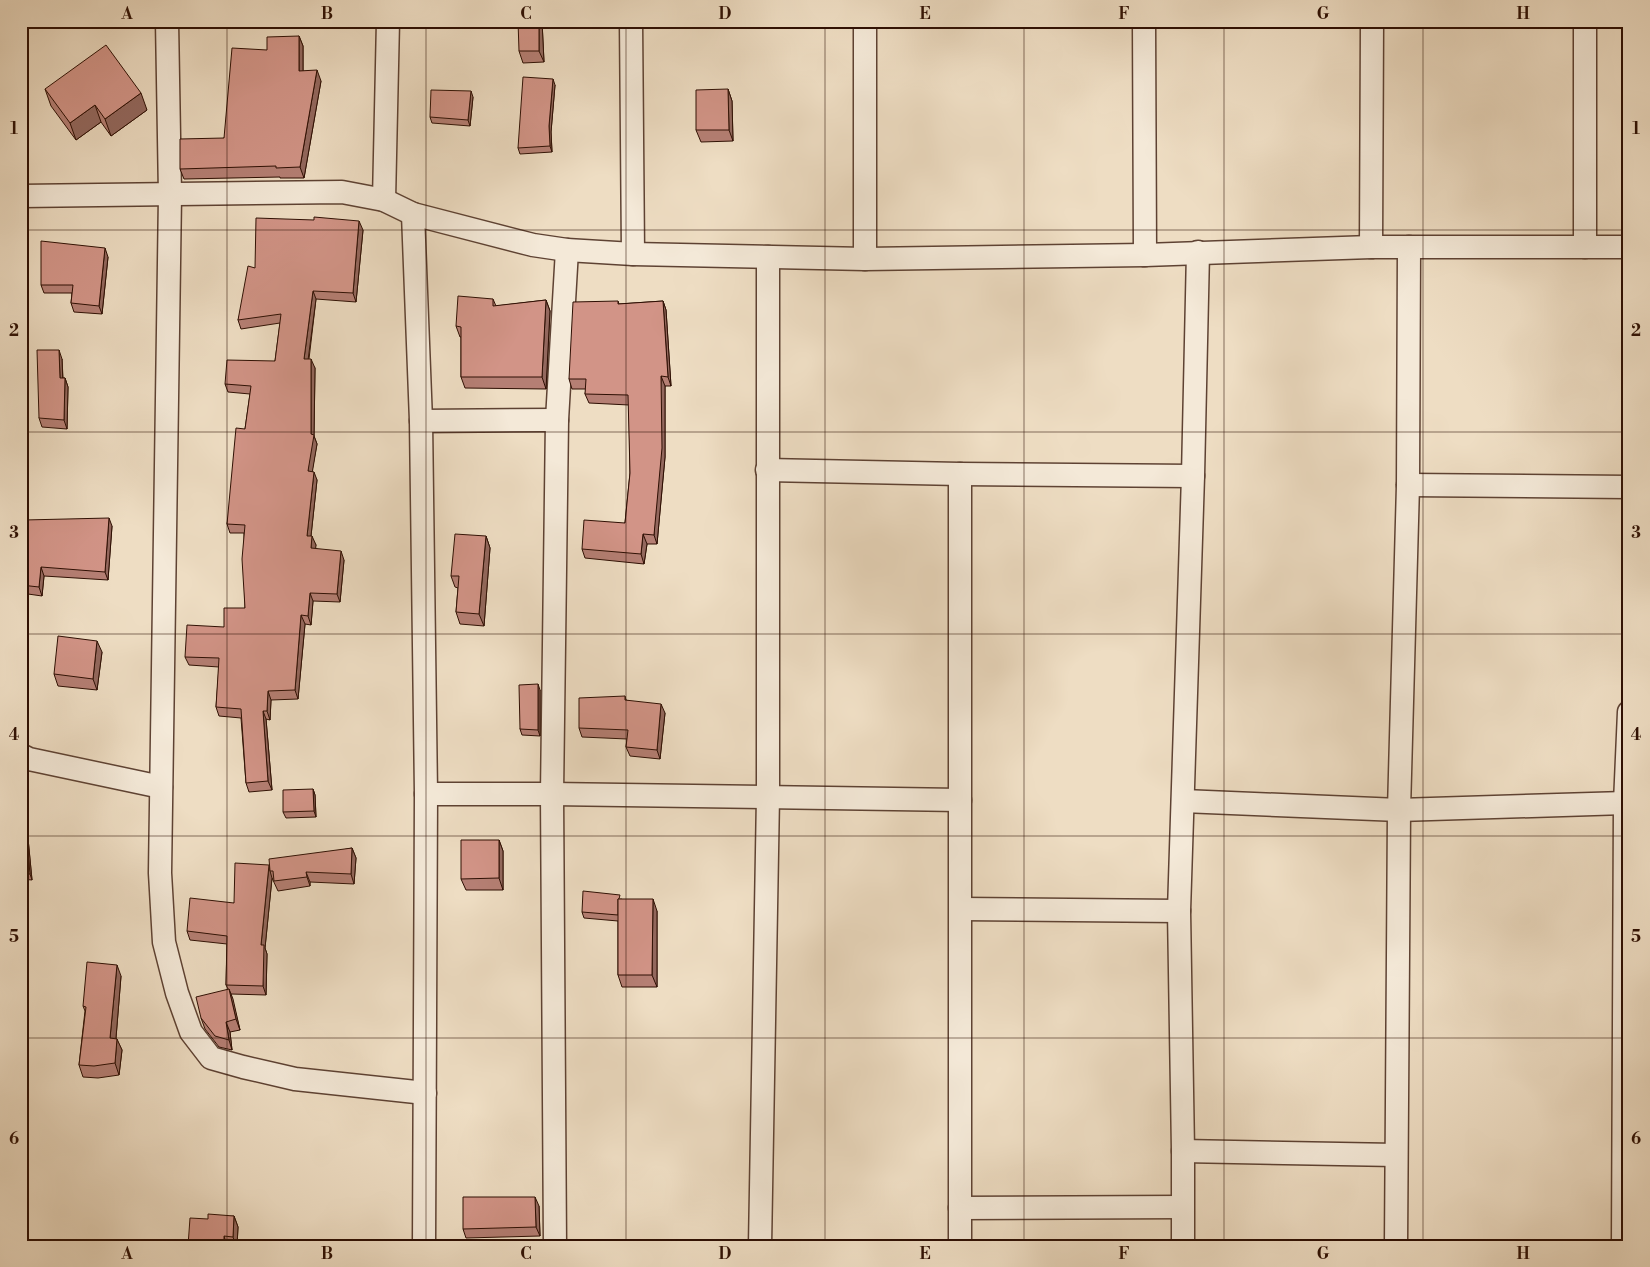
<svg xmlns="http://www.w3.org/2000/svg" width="1650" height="1267" font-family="'Libre Bodoni',serif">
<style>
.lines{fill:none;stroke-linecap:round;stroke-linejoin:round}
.minor-casing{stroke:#5e4233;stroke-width:25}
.minor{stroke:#f4e9d8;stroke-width:22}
.wall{fill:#b57f74;stroke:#2e0f03}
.shaded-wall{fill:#93685e;stroke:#2e0f03}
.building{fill:#d29487;stroke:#2e0f03}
.grid{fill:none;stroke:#2e0f03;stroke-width:1;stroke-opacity:0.55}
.neatline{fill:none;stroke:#2e0f03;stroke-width:2}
.grid-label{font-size:16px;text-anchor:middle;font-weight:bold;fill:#2e0f03}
</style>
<rect width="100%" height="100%" fill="#eeddc3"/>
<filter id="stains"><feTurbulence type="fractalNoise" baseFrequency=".004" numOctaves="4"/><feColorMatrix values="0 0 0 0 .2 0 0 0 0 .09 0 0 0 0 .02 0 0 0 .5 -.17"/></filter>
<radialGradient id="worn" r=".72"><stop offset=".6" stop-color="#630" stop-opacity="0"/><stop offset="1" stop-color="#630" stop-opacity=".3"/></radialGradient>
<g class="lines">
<g class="minor-casing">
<g id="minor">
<path d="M167,21L170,195L160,873L164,942L177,993L191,1032L211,1058L243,1067L295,1079L425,1093"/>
<path d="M631,21L633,254"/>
<path d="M1144,21L1145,255"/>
<path d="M21,196L342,192L384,200L413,214L533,245L567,250L633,254L865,259L1145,255L1371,247H1629"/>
<path d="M384,200L388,21"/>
<path d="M413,214L421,421L426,794L424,1246"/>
<path d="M1371,247L1372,21"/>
<path d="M1585,247V21"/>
<path d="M865,259V21"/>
<path d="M421,421L557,420"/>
<path d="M767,470L960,474L1193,476"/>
<path d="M1408,485L1629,487"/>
<path d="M21,755L29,759L161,787"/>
<path d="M426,794H552L960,800"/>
<path d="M1183,801L1399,810L1625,803"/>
<path d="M961,909L1179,911"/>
<path d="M1183,1151L1396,1155"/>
<path d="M960,1208L1182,1207"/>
<path d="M555,1246L552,794L557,420L567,250"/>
<path d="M760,1246L768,796V257"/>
<path d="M960,1246V474"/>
<path d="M1183,1246V1151L1179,911L1193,476L1198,252"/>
<path d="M1396,1246L1399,810L1408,485L1409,247"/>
<path d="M1623,1246L1625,803L1629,712"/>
</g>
</g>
<use href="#minor" class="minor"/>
</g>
<g class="wall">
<path d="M542,21L544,62L523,63L519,51Z"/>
<path d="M299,36L303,46V71L321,81L304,178H280V177L184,179L180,169L224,138L267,50Z"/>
<path d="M555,85L551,132L552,152L520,154L518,148Z"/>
<path d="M45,89L147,110L111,136L101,122L76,140L51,106Z"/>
<path d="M728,89L732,101L733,141L701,142L696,130Z"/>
<path d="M473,97L470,126L432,123L430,117Z"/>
<path d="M363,230L356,302L316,299L309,359L315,368L314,436L317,444L312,471L317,480L311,536L316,545L315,548L344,560L340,602L313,601L311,625L305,624L298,699L271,700L270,720L266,719L272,790L249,792L246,783L241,718L219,716L216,707L219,667L189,665L185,657L224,627L245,608L244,533H230L227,524L245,429L250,394L228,392L225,384L275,361L280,323L241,329L238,320L255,268Z"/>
<path d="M108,257L102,314L74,312L71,303L72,293H44L41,285Z"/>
<path d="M493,299L496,306L546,300L550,311L546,389L465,388L461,377V337H460L456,326Z"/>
<path d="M618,301L619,304L663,301L666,310L671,386H665V457L657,544H647L644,564L585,558L582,549L625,523L630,473L629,405L589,403L585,394L586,389H572L569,379Z"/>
<path d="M62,359L63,378H65L68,387L67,429L42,427L39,418Z"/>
<path d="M112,526L108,580L44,576L42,596L21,593V564L25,565Z"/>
<path d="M486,536L490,548L484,626L460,624L456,612L458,588L455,587L451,576Z"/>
<path d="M102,652L97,690L58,686L54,674Z"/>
<path d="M540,690V736L522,735L520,729Z"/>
<path d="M625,696L626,700L665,713L660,759L630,756L626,747L627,739L582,737L579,728Z"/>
<path d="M313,789L315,795L316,817L286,818L283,812Z"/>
<path d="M21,822L27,828L32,880L21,879Z"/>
<path d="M499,840L503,851V890H466L461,879Z"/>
<path d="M352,848L356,858L354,884L310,882V886L278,891L272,878L265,948L267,954L266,995L231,994L240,1030L230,1032L232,1050L219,1047L205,1029L201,1018L228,989L226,985L227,944L190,940L187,931L234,903L269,865Z"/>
<path d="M621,899L657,911V987H622L618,975V921L584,918L582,912Z"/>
<path d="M121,976L116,1038L122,1050L119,1075L98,1078L83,1077L79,1065L85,1011L83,1006Z"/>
<path d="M539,1206L540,1236L466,1238L463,1229Z"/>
<path d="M234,1216L238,1227L237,1246H188L208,1219Z"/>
</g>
<g class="shaded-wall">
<path d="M539,21H542L544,62L539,51Z"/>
<path d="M299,36L303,46V81L299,71Z"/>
<path d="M317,70L321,81L304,178L300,167Z"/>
<path d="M553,79L555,85L551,132L552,152L550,146L549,126Z"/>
<path d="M728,89L732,101L733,141L729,130Z"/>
<path d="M471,91L473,97L470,126L468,120Z"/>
<path d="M141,93L147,110L111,136L105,119Z"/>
<path d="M95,105L101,122L76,140L70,123Z"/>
<path d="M359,221L363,230L356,302L353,293Z"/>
<path d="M105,248L108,257L102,314L99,306Z"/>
<path d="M313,291L316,299L307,368L304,359Z"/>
<path d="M546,300L550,311L546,389L542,377Z"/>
<path d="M663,301L666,310L671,386L668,377Z"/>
<path d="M59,350L62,359L63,387L60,378Z"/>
<path d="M311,359L315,368L314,436L317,444L311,480L308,471L311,434Z"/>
<path d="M661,376L665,386V457L657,544L654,535Z"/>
<path d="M65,378L68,387L67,429L64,420Z"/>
<path d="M314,472L317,480L310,545L307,536Z"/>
<path d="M109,518L112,526L108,580L105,572Z"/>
<path d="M643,534L647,544L644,564L641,554Z"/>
<path d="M312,536L316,545L315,556L311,548Z"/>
<path d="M486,536L490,548L484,626L479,614Z"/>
<path d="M341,551L344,560L340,602L337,594Z"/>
<path d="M41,567L44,576L42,596L39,587Z"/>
<path d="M310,593L313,601L311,625L308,616Z"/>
<path d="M301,615L305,624L298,699L295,690Z"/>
<path d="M97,641L102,652L97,690L93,679Z"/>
<path d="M538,684L540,690V736L538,730Z"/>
<path d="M268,691L271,700L270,720L267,711Z"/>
<path d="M661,704L665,713L660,759L657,750Z"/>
<path d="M263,711L266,719L272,790L268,781Z"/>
<path d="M313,789L315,795L316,817L314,811Z"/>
<path d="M25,822L27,828L32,880L30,874Z"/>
<path d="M499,840L503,851V890L499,878Z"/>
<path d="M352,848L356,858L354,884L351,874Z"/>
<path d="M269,865L270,871L272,878L265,948L267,954L266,995L263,986L261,945Z"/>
<path d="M306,872L310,882V886L307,877Z"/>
<path d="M653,899L657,911V987L652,975Z"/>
<path d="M117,965L121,976L115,1050L110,1038Z"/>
<path d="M229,989L233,999L240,1030L236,1019Z"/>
<path d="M226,1022L230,1032L232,1050L229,1040Z"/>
<path d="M117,1039L122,1050L119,1075L115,1063Z"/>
<path d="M535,1197L539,1206L540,1236L536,1227Z"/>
<path d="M234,1216L238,1227L237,1246H236L233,1237Z"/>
<path d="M224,1236L227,1246H224Z"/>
</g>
<g class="building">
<path d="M518,21H539V51H519Z"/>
<path d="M299,36V71L317,70L300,167L276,168V166L180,169V139L224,138L232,48L267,50V37Z"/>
<path d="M106,45L141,93L105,119L95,105L70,123L45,89Z"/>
<path d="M523,77L553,79L549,126L550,146L518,148Z"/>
<path d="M728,89L729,130H696V90Z"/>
<path d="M431,90L471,91L468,120L430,117Z"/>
<path d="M314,217L359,221L353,293L313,291L304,359H311V434L314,435L308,471L314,472L307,536H312L311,548L341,551L337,594L310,593L308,616L301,615L295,690L268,691L267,711H263L268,781L246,783L241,709L216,707L219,658L185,657L187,625L224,627V608H245L242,559L245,525L227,524L236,428L245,429L251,386L225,384L227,360L275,361L281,314L238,320L248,266L255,268L256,218L314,220Z"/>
<path d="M41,241L105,248L99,306L71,303L73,285H41Z"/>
<path d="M458,296L493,299V306L546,300L542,377H461V327L456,326Z"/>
<path d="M618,301V304L663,301L668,377L661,376L662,448L654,535L643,534L641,554L582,549L584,520L625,523L630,473L628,395L585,394L586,379H569L573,302Z"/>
<path d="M37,350H59L60,378H65L64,420L39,418Z"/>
<path d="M109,518L105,572L41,567L39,587L21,585V564L25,565L24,520Z"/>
<path d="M455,534L486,536L479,614L456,612L459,576H451Z"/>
<path d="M58,636L97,641L93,679L54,674Z"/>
<path d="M538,684V730L520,729L519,685Z"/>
<path d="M625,696V700L661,704L657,750L626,747L628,730L579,728V698Z"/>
<path d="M313,789L314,811L283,812V790Z"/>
<path d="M21,822H25L30,874L21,873Z"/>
<path d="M461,840H499V878L461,879Z"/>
<path d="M352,848L351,874L306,872L307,877L274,881L273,871H270L269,859Z"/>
<path d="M235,863L269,865L261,945H264L263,986L226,985L227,936L187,931L190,898L234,903Z"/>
<path d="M583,891L620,895L619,899H618V915L582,912Z"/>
<path d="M618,899H653L652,975H618Z"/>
<path d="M87,962L117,965L110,1038L117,1039L115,1063L94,1066L79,1065L86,1007L83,1006Z"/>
<path d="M229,989L236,1019L226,1022L229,1040L215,1036L201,1018L196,997Z"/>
<path d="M463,1197H535L536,1227L463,1229Z"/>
<path d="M208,1214L234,1216L233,1237L224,1236V1246H188L190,1218L208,1219Z"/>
</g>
<path class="grid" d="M227,21V1246M426,21V1246M626,21V1246M825,21V1246M1024,21V1246M1224,21V1246M1423,21V1246M21,230H1629M21,432H1629M21,634H1629M21,836H1629M21,1038H1629"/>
<rect width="1650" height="1267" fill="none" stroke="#eeddc3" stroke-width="55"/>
<rect x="28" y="28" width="1594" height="1212" class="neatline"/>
<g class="grid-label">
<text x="127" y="19">A</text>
<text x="327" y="19">B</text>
<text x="526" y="19">C</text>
<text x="725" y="19">D</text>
<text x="925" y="19">E</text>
<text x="1124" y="19">F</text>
<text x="1323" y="19">G</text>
<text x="1523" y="19">H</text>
<text x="14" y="134">1</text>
<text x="1636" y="134">1</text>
<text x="14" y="336">2</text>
<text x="1636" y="336">2</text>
<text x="14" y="538">3</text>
<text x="1636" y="538">3</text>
<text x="14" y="740">4</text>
<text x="1636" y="740">4</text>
<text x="14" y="942">5</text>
<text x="1636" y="942">5</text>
<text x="14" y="1144">6</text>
<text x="1636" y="1144">6</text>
<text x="127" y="1259">A</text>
<text x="327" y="1259">B</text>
<text x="526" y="1259">C</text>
<text x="725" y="1259">D</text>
<text x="925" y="1259">E</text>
<text x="1124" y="1259">F</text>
<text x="1323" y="1259">G</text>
<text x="1523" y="1259">H</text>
</g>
<rect width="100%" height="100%" filter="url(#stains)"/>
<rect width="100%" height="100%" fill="url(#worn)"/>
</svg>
